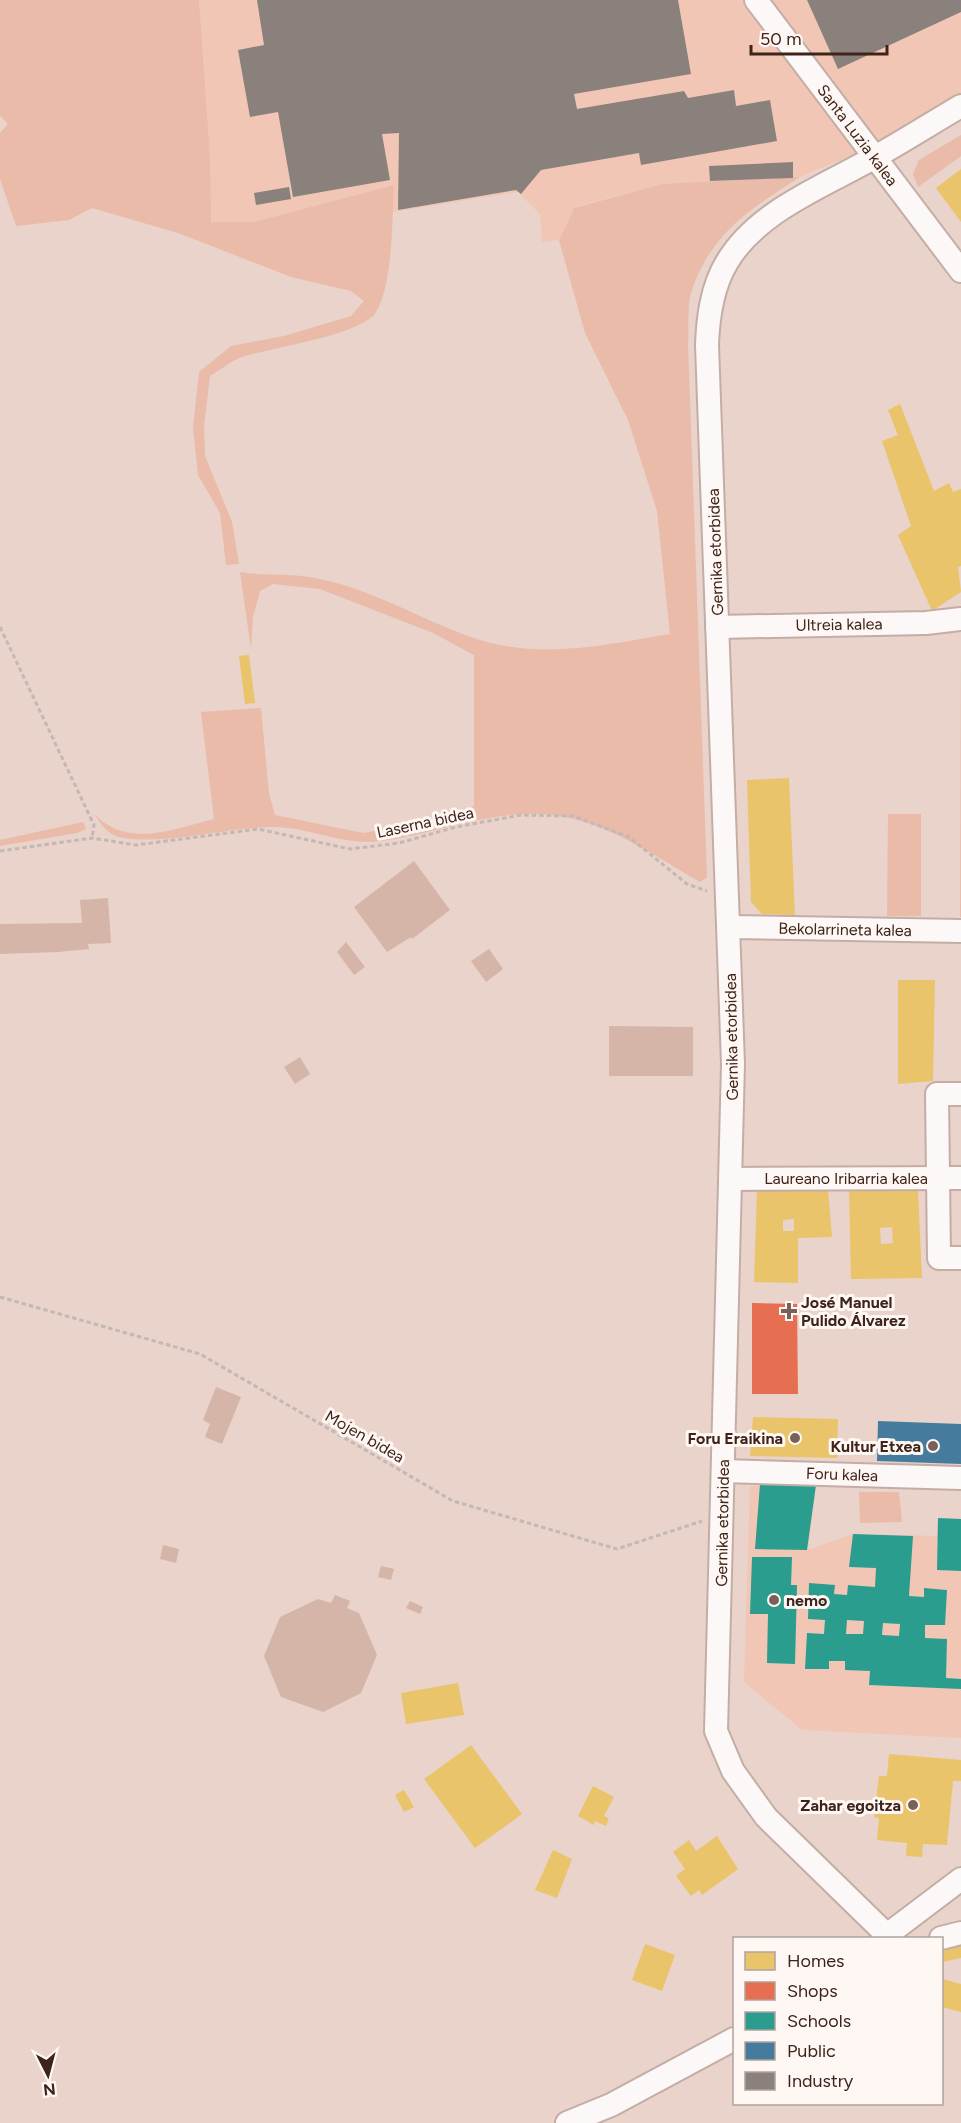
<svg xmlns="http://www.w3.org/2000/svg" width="961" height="2123" font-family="Figtree,sans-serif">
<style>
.built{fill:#f1c6b5}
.green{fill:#e9bba8}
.homes{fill:#e9c46a;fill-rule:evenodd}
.shops{fill:#e76f51}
.schools{fill:#2a9d8f;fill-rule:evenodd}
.public{fill:#457b9d}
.industry{fill:#8a817c}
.building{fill:#d4b5a8}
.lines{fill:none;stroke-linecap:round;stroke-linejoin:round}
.minor-casing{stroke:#c3ada5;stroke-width:26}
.path{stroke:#c3b8b5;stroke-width:3;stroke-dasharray:4.5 3;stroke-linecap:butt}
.minor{stroke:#fcf8f7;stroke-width:22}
.poi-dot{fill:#796157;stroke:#fef7f4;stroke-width:2}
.labels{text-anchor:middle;stroke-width:6;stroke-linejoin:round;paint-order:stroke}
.street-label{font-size:16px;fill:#3d2319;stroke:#fef7f4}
.poi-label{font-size:16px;font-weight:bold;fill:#3d2319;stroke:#fef7f4;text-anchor:end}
</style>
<rect width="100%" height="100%" fill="#e9d3ca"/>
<g class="built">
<path d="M199,0H961V109L800,177L662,184L574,207L559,240L542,242L540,214L518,192L392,212L394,185L254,222H210V157Z"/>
<path d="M816,1485L808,1550L853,1534L937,1536L938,1518L961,1519V1738L802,1730L744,1682L750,1486Z"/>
</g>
<g class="green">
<path d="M0,0H199L210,157L211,222H254L394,185C392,217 393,285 376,312C362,335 270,348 242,357C231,361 220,370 210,376L204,426L205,456L232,522L239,564L226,565L220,513L198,475L193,427L199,372L231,346L284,336L351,316L364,301L351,291L291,277L178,233L92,208L69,220L16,226L0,179V133L8,124L0,116Z"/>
<path d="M961,135V156L918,187L913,174L919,160Z"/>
<path d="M800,177C749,210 711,232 691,293C687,308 689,328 688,344L707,877L700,882C656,857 615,827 565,817C503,804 442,833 381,841C343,846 310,827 273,827C226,827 167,845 124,838C108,836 103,826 94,814C128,849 173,829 214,819L201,712L261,708L269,794L275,815L363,833L427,821L474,806V655L433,633L320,589L273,584L260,591L253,617L251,649L240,572C263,576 286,573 309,577C367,586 417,618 471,637C538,661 603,645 670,634L657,511L628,420L585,333L559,240L574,208L662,184Z"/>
<path d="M961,647V917H960Z"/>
<path d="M888,814H921V916H887Z"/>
<path d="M83,822L86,829L77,833L0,846V840Z"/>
<path d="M859,1492H899L902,1522L860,1523Z"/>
</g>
<g class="homes">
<path d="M961,169V222L936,188Z"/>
<path d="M900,404L934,491L949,483L953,492L961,489V566L958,567L961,592L932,611L898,535L911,526L882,441L898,435L888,410Z"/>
<path d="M249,655L255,703L245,704L239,656Z"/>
<path d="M789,778L795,915L762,914L751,902L747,780Z"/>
<path d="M898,980H935L933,1081L898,1084Z"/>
<path d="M757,1189L828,1190L832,1237L798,1238V1283L754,1282ZM794,1219V1231H783V1220Z"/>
<path d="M849,1190L918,1191L922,1278L851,1279ZM892,1227L893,1243L881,1244L880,1228Z"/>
<path d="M753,1417L838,1419L837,1458L750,1456Z"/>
<path d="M458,1683L464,1715L406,1724L401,1693Z"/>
<path d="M471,1745L522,1814L475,1848L424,1779Z"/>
<path d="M889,1754L961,1760V1781H953L947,1845L923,1844L922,1857L906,1856L907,1843L877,1840L879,1818L874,1817L879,1776H887Z"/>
<path d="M593,1786L614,1797L604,1816L609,1818L606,1826L595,1821L594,1825L578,1816Z"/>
<path d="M404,1790L414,1807L404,1812L395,1795Z"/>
<path d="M717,1836L738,1869L702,1895L699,1890L691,1896L676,1876L685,1869L673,1852L689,1840L696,1851Z"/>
<path d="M553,1850L572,1859L557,1898L535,1890Z"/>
<path d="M645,1944L675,1955L662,1991L632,1980Z"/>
<path d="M961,1944V1958L942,1962V1948Z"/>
<path d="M942,1979L961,1984V2012L942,2007Z"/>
</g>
<path class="shops" d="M752,1303L797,1304L798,1394H752Z"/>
<g class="schools">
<path d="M760,1484L816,1485L807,1550L755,1549Z"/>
<path d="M938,1518L961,1519V1571L937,1570Z"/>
<path d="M853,1534L913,1536L909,1596L924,1597V1588L947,1590L945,1625H925V1638L947,1639L946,1678L961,1679V1689L869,1685L870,1671L845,1670V1661H829V1669H805L807,1633L824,1634L825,1620L808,1619L809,1583L835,1585L834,1594L847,1595L848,1585L875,1587L876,1568L849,1567ZM847,1620L864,1621L863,1634H846ZM883,1623L900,1624L899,1636L882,1635Z"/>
<path d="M752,1557H792L791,1585H797L795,1664L767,1663L768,1614H750Z"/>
</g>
<path class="public" d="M878,1421L961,1424V1464L877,1461Z"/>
<g class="industry">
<path d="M257,0H678L691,74L574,94L577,109L684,91L688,98L734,90L736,106L770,100L777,141L641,165L639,153L541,170L521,194L516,190L398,210L399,133L382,134L390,180L293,197L278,112L250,117L238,50L264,45Z"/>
<path d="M807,0H961V12L838,69Z"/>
<path d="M793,162V178L710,181L709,166Z"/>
<path d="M289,187L291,199L256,205L254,193Z"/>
</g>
<g class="building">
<path d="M414,861L450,910L412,939L411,937L387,952L354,907Z"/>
<path d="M108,898L111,943L88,944L89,949L58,952L0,954V924L82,923L80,900Z"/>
<path d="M346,942L365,967L354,975L337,952Z"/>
<path d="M489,949L503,969L486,982L471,961Z"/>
<path d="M609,1026L693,1027V1076H609Z"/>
<path d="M300,1057L310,1074L295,1084L284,1067Z"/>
<path d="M216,1387L241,1397L222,1444L205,1437L210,1424L203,1420Z"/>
<path d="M163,1545L179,1549L176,1563L160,1559Z"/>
<path d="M381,1566L394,1569L391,1580L378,1577Z"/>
<path d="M335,1595L350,1601L347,1608L359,1613L377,1655L361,1693L323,1712L281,1697L264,1656L280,1617L318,1599L331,1603Z"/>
<path d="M410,1601L423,1607L420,1614L406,1608Z"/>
</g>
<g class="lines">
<g class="minor-casing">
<g id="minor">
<path d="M756,0L961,271"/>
<path d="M717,627L926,623L961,619"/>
<path d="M729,927L961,931"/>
<path d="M961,1094H937L939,1258H961"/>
<path d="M731,1179L961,1178"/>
<path d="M723,1471L961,1478"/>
<path d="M883,1938L961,1879"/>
<path d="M890,1938L766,1817L733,1771L716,1731L733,1064L707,345C708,316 712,287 727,262C758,210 825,186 875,157C904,141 932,123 961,106"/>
<path d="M941,1938L961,1933"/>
<path d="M567,2123L611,2105L734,2039"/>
</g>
</g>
<g class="path">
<path d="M0,627L94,825L92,838"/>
<path d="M0,851L92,838L136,845L258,829L350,849L399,843L456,827L521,815L573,816L629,837L687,884L707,891"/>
<path d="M0,1297L200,1354L453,1501L617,1549L702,1521"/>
</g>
<use href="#minor" class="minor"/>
</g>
<g class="poi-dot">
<path d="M786 1302h6v6h6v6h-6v6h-6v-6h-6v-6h6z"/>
<circle cx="795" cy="1438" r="6"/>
<circle cx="933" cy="1446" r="6"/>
<circle cx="774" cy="1600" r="6"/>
<circle cx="913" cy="1805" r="6"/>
</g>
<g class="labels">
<g class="street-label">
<text transform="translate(858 135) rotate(53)" y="6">Santa Luzia kalea</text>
<text transform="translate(715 552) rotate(-92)" y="6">Gernika etorbidea</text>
<text transform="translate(839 624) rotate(-1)" y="6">Ultreia kalea</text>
<text transform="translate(425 822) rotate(-12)" y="6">Laserna bidea</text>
<text transform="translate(845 929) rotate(1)" y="6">Bekolarrineta kalea</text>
<text transform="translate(731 1037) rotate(-91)" y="6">Gernika etorbidea</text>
<text x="846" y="1184">Laureano Iribarria kalea</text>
<text transform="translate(365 1436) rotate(30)" y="6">Mojen bidea</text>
<text transform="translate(842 1474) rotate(2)" y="6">Foru kalea</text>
<text transform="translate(722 1523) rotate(-89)" y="6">Gernika etorbidea</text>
</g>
<g class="poi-label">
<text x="801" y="1308" text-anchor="start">José Manuel<tspan x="801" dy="18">Pulido Álvarez</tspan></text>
<text x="783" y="1444">Foru Eraikina</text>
<text x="921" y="1452">Kultur Etxea</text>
<text x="786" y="1606" text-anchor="start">nemo</text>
<text x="901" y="1811">Zahar egoitza</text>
</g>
</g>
<rect x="733" y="1937" width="210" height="168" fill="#fef7f4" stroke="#b1a29c" stroke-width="1.5"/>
<rect x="745" y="1952" width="30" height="18" fill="#e9c46a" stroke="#b1a29c" stroke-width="1.5"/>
<text x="787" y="1967" font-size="18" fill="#3d2319">Homes</text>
<rect x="745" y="1982" width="30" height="18" fill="#e76f51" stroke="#b1a29c" stroke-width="1.5"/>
<text x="787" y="1997" font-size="18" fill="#3d2319">Shops</text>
<rect x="745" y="2012" width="30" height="18" fill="#2a9d8f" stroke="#b1a29c" stroke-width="1.5"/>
<text x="787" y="2027" font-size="18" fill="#3d2319">Schools</text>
<rect x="745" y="2042" width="30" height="18" fill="#457b9d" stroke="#b1a29c" stroke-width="1.5"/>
<text x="787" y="2057" font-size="18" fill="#3d2319">Public</text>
<rect x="745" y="2072" width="30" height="18" fill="#8a817c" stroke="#b1a29c" stroke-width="1.5"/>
<text x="787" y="2087" font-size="18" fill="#3d2319">Industry</text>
<g transform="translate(48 2075) rotate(174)" stroke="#fef7f4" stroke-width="4.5" paint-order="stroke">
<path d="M0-4.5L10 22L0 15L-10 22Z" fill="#3d2319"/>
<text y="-9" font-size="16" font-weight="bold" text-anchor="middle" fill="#3d2319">N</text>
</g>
<path d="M751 45v9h136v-9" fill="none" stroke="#3d2319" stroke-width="3"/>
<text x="760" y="45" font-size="18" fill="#3d2319" stroke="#fef7f4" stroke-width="4.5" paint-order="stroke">50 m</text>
</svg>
